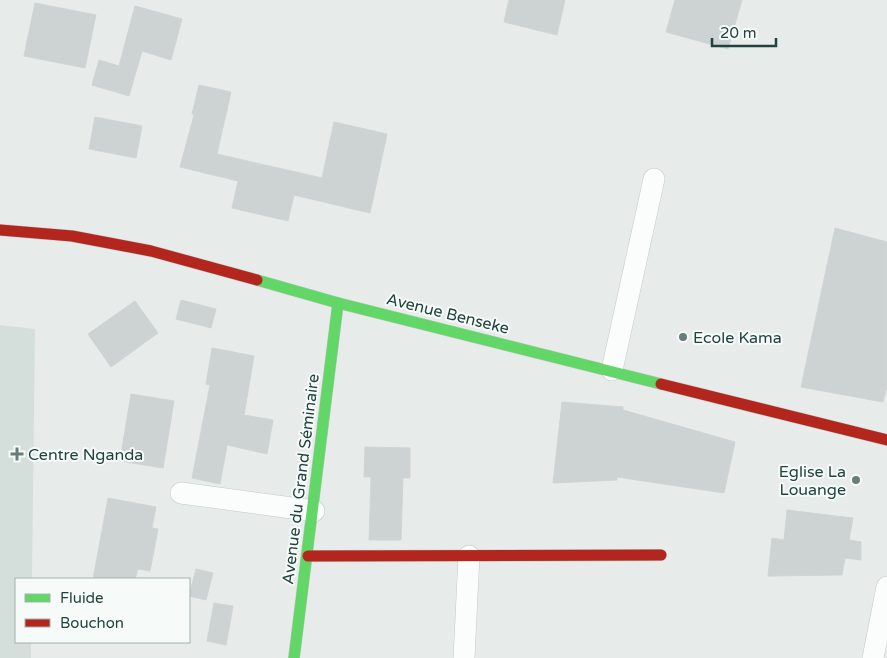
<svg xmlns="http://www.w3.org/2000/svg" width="887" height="658" font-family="'Varela Round',sans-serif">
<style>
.built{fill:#d4dfdb}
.building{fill:#cdd3d2;stroke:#cfd5d4}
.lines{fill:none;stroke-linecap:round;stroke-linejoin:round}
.street-casing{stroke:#c4c9c8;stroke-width:22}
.fast-casing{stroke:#c2cac8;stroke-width:12}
.jam-casing{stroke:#c2cac8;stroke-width:12}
.street{stroke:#fbfcfc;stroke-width:21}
.fast{stroke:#63d668;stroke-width:11}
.jam{stroke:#b3261e;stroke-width:11}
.poi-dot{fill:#667e7b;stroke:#f6fbf9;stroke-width:2}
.labels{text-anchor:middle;stroke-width:4;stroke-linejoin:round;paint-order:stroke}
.street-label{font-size:16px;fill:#21433e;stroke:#f6fbf9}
.poi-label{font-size:16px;fill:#21433e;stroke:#f6fbf9;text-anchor:start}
</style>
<rect width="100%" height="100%" fill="#e7eceb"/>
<path class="built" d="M0,325L35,329L32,579H16V642H31V658H0Z"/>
<g class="building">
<path d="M509,0H565L557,35L504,22Z"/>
<path d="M675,0H742L728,49L666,32Z"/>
<path d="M35,3L96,15L85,68L24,56Z"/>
<path d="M135,6L182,19L171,60L142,51L129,96L92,85L99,60L119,66Z"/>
<path d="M199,85L231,92L217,154L322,178L334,122L387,134L370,213L294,195L288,221L232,208L238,181L180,167L194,115L192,114Z"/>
<path d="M95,117L142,126L136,158L89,149Z"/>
<path d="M835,228L887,242V386L883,402L801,387Z"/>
<path d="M181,300L216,309L211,328L176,319Z"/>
<path d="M135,301L158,333L111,367L88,334Z"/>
<path d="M212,348L254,356L244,415L273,420L267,454L227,445L220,484L192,478L210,385L206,384Z"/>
<path d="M131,394L174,401L163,468L120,461Z"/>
<path d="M562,402L623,407V410L735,442L724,493L617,477V480L553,483Z"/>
<path d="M365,447L410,448V478H403L401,540H369L371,477H364Z"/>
<path d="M108,498L156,507L152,528L158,529L150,571L138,569L135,579H93Z"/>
<path d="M787,510L853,518L849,540L861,542V560L845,558L842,575L768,576L772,538L784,540Z"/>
<path d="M196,569L213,573L206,600L189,596Z"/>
<path d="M214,603L233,606L226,645L207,641Z"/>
</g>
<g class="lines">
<g class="street-casing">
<g id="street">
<path d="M612,370L654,179"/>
<path d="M181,493L314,511"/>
<path d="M464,658L469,556"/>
<path d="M873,658L887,587"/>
</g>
</g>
<g class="fast-casing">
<g id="fast">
<path d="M257,280L338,303L661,384"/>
<path d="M294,658L338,303"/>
</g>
</g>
<g class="jam-casing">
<g id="jam">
<path d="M0,230L72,236L151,251L257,280"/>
<path d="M661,384L887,440"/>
<path d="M308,556L661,555"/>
</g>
</g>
<use href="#street" class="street"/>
<use href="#fast" class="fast"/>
<use href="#jam" class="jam"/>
</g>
<g class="poi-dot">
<circle cx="683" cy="337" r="5"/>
<path d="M14.5 446.5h5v5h5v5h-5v5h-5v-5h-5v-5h5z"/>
<circle cx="856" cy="480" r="5"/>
</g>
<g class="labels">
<g class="street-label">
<text transform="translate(448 313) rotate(14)" y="6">Avenue Benseke</text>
<text transform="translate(300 479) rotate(-83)" y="6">Avenue du Grand Séminaire</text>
</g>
<g class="poi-label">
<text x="693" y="343">Ecole Kama</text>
<text x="28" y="460">Centre Nganda</text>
<text x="846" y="477" text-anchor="end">Eglise La<tspan x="846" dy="18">Louange</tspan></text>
</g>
</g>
<rect x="15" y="578" width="175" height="65" fill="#f6fbf9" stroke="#a1b1ae"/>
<rect x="25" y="594" width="25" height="8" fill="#63d668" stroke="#a1b1ae"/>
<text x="60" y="603" font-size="15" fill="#21433e">Fluide</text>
<rect x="25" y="619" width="25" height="8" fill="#b3261e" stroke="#a1b1ae"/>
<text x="60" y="628" font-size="15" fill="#21433e">Bouchon</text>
<path d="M712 38v8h64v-8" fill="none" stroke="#21433e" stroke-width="2.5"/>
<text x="720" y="38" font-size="15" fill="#21433e" stroke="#f6fbf9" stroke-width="4" paint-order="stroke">20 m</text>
</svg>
